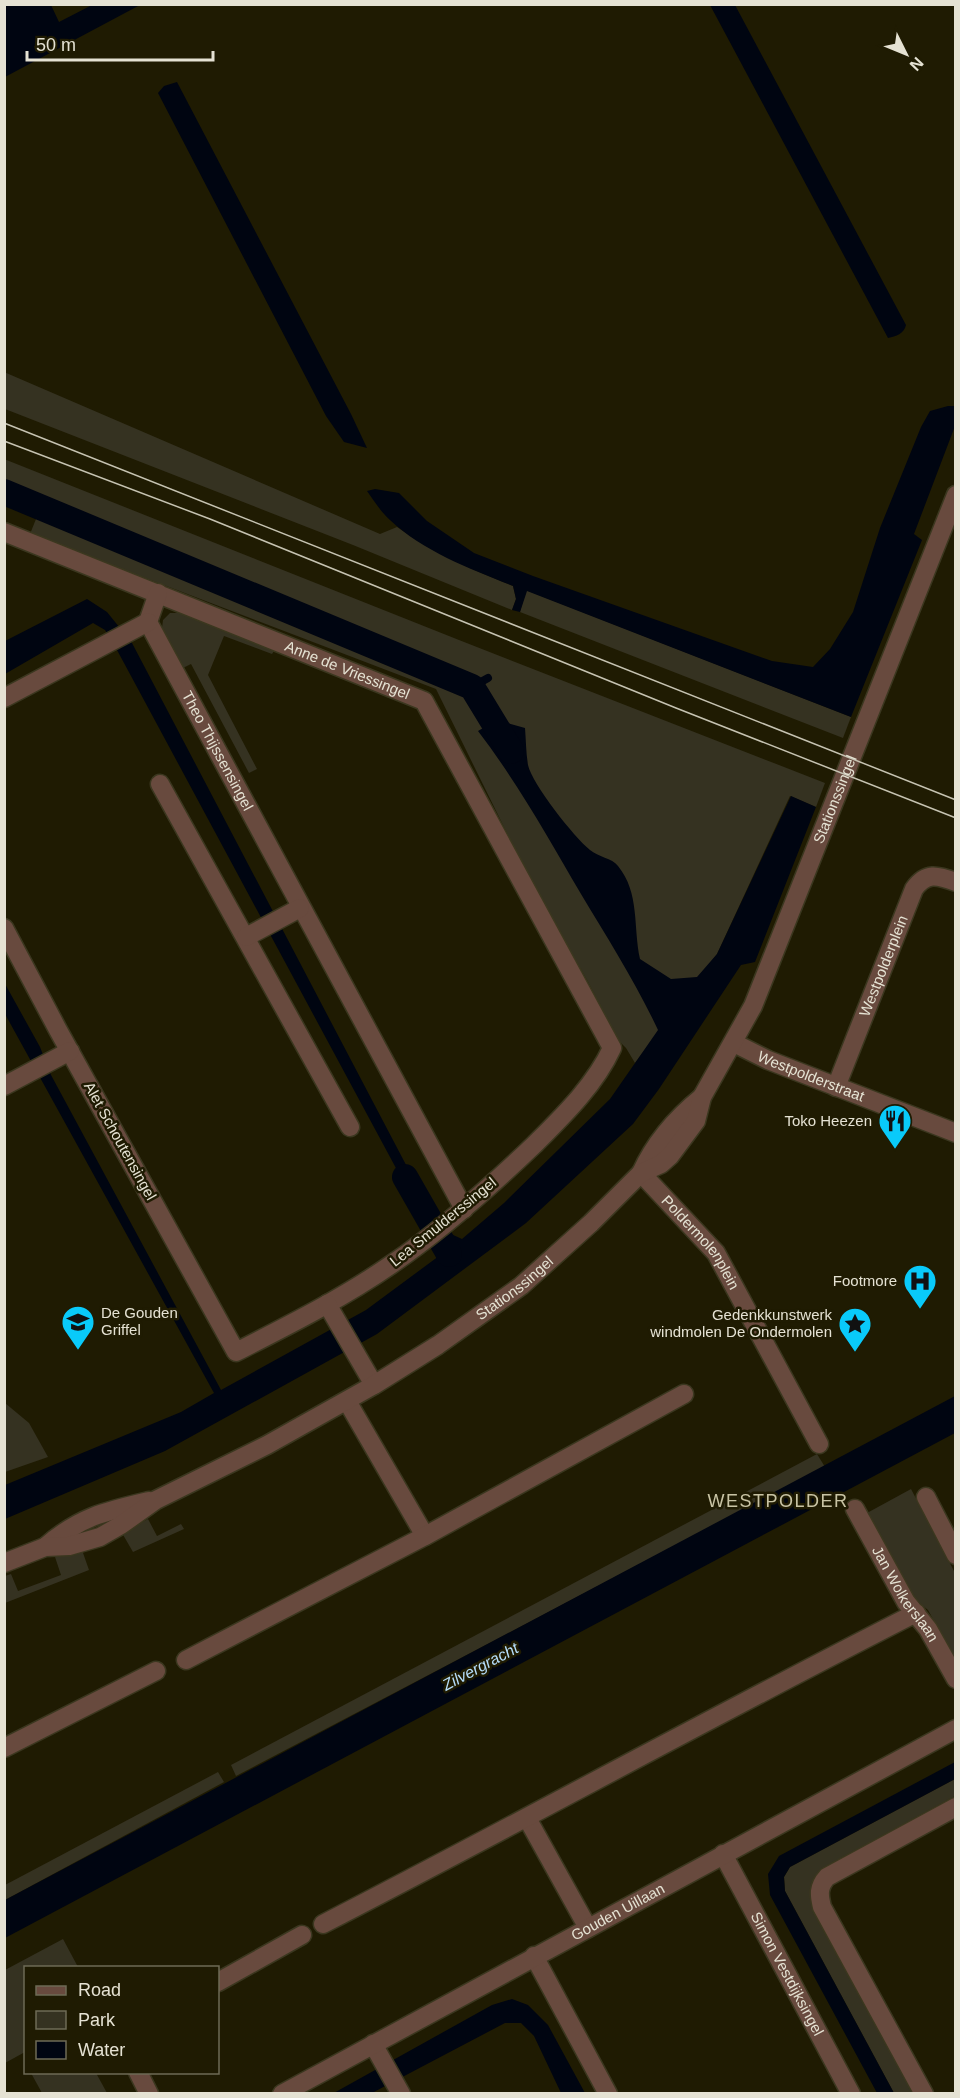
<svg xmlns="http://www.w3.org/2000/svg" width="960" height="2098" font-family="Arial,sans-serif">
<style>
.green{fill:#353221}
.water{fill:#000511}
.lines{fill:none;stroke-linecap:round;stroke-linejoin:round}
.stream{stroke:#000511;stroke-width:8}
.canal{stroke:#000511;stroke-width:26}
.minor-casing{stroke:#3b371f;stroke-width:21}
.minor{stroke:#684a3e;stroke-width:18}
.tram{stroke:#c6c3b2;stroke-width:1.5}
.labels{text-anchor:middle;stroke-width:5;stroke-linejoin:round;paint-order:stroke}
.street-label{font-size:15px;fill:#e5e2d3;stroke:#1f1b02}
.poi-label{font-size:15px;fill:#e5e2d3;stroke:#1f1b02;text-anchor:end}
.water-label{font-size:16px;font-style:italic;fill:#b6defb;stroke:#1f1b02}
.quarter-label{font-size:18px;letter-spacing:1.5px;fill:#c8c3a4;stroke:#1f1b02}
</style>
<rect width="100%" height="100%" fill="#1f1b02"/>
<g class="green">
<path d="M4,372L380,534L397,527C433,553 473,570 513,586L516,599L512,610L353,545L5,409Z"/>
<path d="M4,459L459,640L825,783L816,807L790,796L717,954L635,1063L626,1048L618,1040L587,980L533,886L436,689L30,534L38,514L5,501Z"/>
<path d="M526,590L851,717L843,738L520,612Z"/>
<path d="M170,613H180L274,651L272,654L224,636L208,675L257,769L249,773L191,664L183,668L162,628L163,620Z"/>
<path d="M5,1403L29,1423L48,1457L5,1472Z"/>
<path d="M817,1454L825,1467L236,1776L231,1765Z"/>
<path d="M911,1489L954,1571L955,1659L928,1610L911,1596L867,1513Z"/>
<path d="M148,1519L157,1536L181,1524L184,1529L133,1552L122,1533Z"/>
<path d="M82,1550L89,1570L5,1603V1576L11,1574L18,1591L61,1575L55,1557Z"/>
<path d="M218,1772L224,1782L5,1900V1885Z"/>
<path d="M955,1779V1796L821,1869L814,1881L810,1900L913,2093H894L785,1891L784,1877L790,1867Z"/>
<path d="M63,1939L78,1967L26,1968L25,2052L5,2063V1970Z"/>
<path d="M31,2073H96L107,2093H42Z"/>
</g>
<g class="water">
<path d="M5,4L51,5L59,22L92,5H140L5,77Z"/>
<path d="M710,5H735L906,325C904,334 896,336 888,338Z"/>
<path d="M177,82L351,414L367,448L344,442L326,416L158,93L164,86Z"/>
<path d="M948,406H955V426L914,534L922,540L851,717L527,591L520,612L512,610L516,599L513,586C471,569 424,552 390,520C381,512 374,501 367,491L375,489L399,493L427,521L474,553L533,576L772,661L813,667L830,649L853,612L880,528L921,427L930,411Z"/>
<path d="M87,599L107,612L132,643L425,1201L418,1209L117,650L105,630L93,623L5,674V641Z"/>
<path d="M497,720L525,728C526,740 526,753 528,765C532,784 574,837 590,850C598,857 612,858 618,866C640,893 633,927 640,959L671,979L697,977L717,954L791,796L816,807L755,962L741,965L659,1089L633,1124L526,1223L377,1334L165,1451L5,1519V1485L181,1412L214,1393L5,1014L4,982L40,1047L51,1075L221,1390L366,1310L439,1256V1251L436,1246L451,1234L462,1239L504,1203L610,1099L658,1030C636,983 608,939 581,894C549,839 517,782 478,731Z"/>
<path d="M955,1396V1433L5,1938V1900Z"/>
<path d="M955,1762V1779L790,1867L784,1877L785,1891L894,2093H877L770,1895L768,1874L779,1856Z"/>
<path d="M512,1999L528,2005L548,2025L585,2093H561L534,2036L521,2023H505L372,2093L332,2094L492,2005Z"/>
</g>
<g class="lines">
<path class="stream" d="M472,687L488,678"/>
<g class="canal">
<path d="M4,492L472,687L511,751"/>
<path d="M405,1177L449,1254"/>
</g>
<g class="minor-casing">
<g id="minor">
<path id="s1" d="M4,532L424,701L612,1048C595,1085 563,1116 535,1144C490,1187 443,1229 392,1264C343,1298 289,1325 236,1352L58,1030L4,928"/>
<path id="s2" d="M158,593L148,622L464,1209"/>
<path d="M4,698L148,622"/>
<path d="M160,784L350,1127"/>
<path d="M246,937L300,908"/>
<path id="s3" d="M734,1043L768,1060L956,1133"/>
<path d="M4,1086L70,1051"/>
<path id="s4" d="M836,1087L914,889C926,872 937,875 956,882"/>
<path id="s5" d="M641,1173L716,1253L819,1444"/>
<path d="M641,1173C655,1142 676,1118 702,1097"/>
<path d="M327,1304L374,1385"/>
<path d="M347,1401L425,1536"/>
<path d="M926,1497L956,1555"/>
<path id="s6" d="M855,1509L906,1602L928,1629L956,1679"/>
<path d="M45,1547C79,1517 106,1511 149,1501"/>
<path id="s7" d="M4,1563L45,1547L69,1546L100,1537L121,1525L156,1500L267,1445L374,1385L438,1345L521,1286L591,1223L641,1173L661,1164L670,1156L696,1121L702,1097L753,1006L956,495"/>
<path d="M186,1660L425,1536L684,1394"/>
<path d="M4,1748L156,1671"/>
<path d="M527,1818L588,1928"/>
<path id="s8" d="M723,1854L851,2094"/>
<path d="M323,1924C521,1822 717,1714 916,1613"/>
<path d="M534,1956L608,2094"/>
<path d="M218,1982L302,1935"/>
<path d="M373,2044L401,2094"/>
<path d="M138,2072L149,2094"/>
<path id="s9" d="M282,2094L956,1729"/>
<path d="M924,2094L822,1907C819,1895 818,1887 827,1877L956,1807"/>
</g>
</g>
<use href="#minor" class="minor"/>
<g class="tram">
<path d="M4,423L956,800"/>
<path d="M4,441L210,519L676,708L956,818"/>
</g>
</g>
<defs>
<g id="restaurant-pin" transform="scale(1.725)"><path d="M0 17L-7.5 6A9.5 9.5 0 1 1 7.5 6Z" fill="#09cafa" stroke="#1f1b02"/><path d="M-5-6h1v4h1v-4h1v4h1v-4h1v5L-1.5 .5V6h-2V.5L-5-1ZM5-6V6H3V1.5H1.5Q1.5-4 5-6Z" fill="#111"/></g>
<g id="hospital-pin" transform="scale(1.725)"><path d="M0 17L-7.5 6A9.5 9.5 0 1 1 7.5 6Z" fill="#09cafa" stroke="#1f1b02"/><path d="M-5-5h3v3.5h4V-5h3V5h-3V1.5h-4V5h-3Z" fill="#111"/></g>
<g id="school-pin" transform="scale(1.725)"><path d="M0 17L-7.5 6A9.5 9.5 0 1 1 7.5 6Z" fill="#09cafa" stroke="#1f1b02"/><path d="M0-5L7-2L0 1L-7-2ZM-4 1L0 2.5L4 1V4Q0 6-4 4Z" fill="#111"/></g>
<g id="sight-pin" transform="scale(1.725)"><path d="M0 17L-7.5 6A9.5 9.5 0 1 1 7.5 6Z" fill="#09cafa" stroke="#1f1b02"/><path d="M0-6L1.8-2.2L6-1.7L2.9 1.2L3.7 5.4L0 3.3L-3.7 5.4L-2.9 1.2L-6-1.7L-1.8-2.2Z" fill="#111"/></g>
</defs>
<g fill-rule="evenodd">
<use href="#restaurant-pin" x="895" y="1121"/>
<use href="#hospital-pin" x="920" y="1281"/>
<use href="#school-pin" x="78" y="1322"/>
<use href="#sight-pin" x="855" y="1324"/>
</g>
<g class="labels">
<g class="street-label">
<text dy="5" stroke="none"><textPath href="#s1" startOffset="370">Anne de Vriessingel</textPath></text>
<text dy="5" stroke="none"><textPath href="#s2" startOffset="177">Theo Thijssensingel</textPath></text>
<text dy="5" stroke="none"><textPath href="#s7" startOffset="1185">Stationssingel</textPath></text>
<text dy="5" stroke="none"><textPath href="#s4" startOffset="130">Westpolderplein</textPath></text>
<text dy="5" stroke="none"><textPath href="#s3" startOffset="84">Westpolderstraat</textPath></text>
<text transform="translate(120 1141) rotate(61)" y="5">Alet Schoutensingel</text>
<text transform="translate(443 1222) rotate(-39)" y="5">Lea Smulderssingel</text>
<text dy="5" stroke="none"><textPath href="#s5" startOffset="92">Poldermolenplein</textPath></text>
<text dy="5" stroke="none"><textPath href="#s7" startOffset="585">Stationssingel</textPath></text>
<text dy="5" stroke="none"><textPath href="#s6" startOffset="99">Jan Wolkerslaan</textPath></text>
<text dy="5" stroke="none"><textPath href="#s9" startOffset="382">Gouden Uillaan</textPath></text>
<text dy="5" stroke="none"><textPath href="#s8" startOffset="136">Simon Vestdijksingel</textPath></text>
</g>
<g class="poi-label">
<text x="872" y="1126">Toko Heezen</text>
<text x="897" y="1286">Footmore</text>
<text x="101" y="1318" text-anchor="start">De Gouden<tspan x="101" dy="17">Griffel</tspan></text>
<text x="832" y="1320">Gedenkkunstwerk<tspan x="832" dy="17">windmolen De Ondermolen</tspan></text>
</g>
<g class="water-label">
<text transform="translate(480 1666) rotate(-28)" y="6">Zilvergracht</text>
</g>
<g class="quarter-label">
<text x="778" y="1507">WESTPOLDER</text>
</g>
</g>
<rect width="960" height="2098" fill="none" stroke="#e5e2d3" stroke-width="12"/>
<rect x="24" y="1966" width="195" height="108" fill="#1f1b02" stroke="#6e6b56" stroke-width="1.5"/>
<rect x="36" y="1986" width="30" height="9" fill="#684a3e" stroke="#6e6b56" stroke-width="1.5"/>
<text x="78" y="1996" font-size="18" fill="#e5e2d3">Road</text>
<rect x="36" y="2011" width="30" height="18" fill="#353221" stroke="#6e6b56" stroke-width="1.5"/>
<text x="78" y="2026" font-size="18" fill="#e5e2d3">Park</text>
<rect x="36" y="2041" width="30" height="18" fill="#000511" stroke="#6e6b56" stroke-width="1.5"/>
<text x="78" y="2056" font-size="18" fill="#e5e2d3">Water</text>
<g transform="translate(906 54) rotate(133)" stroke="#1f1b02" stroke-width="4.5" paint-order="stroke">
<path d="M0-4.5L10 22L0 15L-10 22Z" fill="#e5e2d3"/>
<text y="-9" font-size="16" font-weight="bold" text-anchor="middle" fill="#e5e2d3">N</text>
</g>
<path d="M27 51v9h186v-9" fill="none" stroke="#e5e2d3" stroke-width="3"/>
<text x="36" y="51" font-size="18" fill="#e5e2d3" stroke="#1f1b02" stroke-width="4.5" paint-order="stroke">50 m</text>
</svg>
